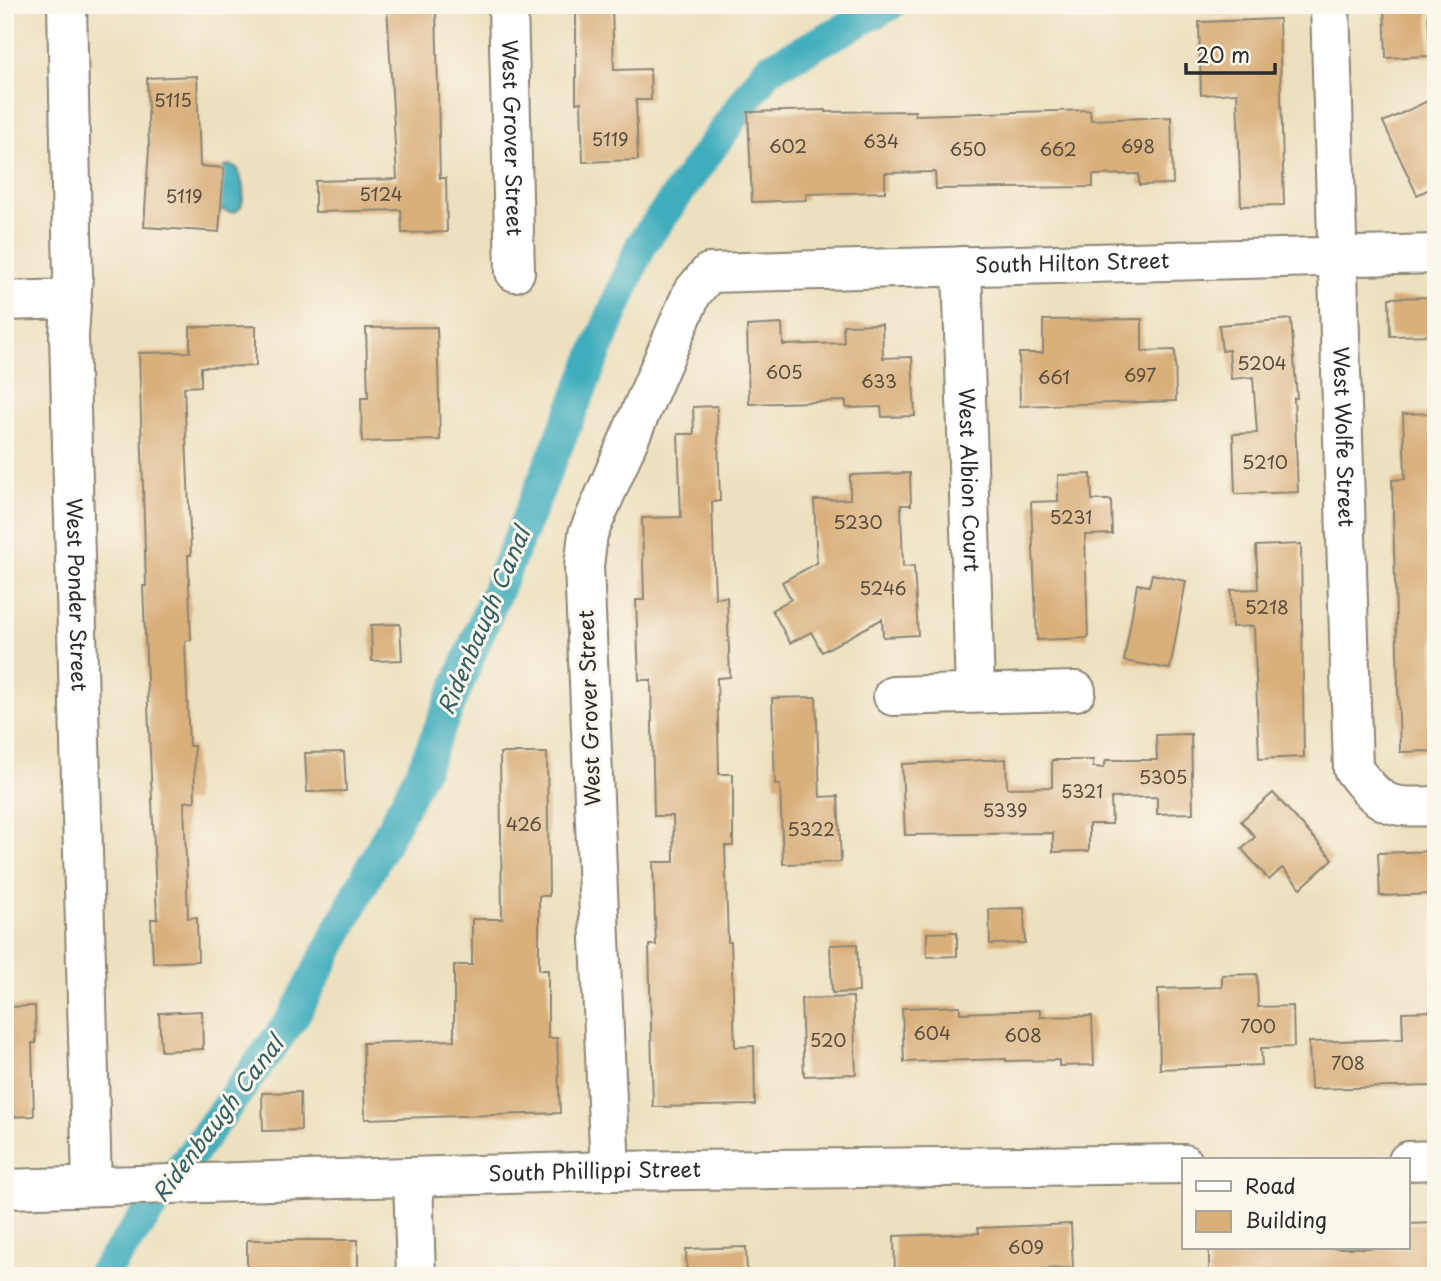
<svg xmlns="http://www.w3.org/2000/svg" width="1441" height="1281" font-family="'Playpen Sans',sans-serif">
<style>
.water{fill:#3fadbd;stroke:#356c74;stroke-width:2}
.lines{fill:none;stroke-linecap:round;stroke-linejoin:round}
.canal{stroke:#3fadbd;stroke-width:32}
.building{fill:#d9af7a}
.minor-casing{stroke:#8c8675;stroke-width:42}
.minor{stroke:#fff;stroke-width:38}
.labels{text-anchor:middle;stroke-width:6;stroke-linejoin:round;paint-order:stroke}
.number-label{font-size:18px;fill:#564c3f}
.street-label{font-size:21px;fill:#2b2b2b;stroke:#fbf7ec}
.water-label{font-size:23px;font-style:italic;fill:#335f65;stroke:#fbf7ec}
</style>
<rect width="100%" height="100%" fill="#fbf7ec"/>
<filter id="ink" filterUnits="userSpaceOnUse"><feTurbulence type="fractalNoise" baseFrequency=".0143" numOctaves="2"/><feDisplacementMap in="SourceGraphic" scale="14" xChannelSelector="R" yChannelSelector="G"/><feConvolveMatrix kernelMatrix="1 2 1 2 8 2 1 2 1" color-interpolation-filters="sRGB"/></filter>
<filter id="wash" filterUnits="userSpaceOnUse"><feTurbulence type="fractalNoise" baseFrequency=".00686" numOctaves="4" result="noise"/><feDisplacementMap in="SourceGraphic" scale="28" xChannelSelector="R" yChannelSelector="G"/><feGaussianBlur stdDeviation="1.57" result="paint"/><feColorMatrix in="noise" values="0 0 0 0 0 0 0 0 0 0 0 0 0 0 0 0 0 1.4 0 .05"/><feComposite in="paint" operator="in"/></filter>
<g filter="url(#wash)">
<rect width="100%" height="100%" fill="#ede0bf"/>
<path class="water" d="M229,165L237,168C247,187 248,225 218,208L221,169Z"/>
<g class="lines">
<path class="canal" d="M101,1276L294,1016L423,768L641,245L768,69L890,5"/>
</g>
<g id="blocks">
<g class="building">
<path d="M387,5H436L440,178H446L447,232L402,233L401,210L315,212V181L397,179Z"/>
<path d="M576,5H612L614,70L650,69L651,100H636L638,160L583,162L581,102L576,103Z"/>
<path d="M1384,5H1428L1430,56L1386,58Z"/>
<path d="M1279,19L1284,205L1241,206L1237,93L1201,95L1199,22Z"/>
<path d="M197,76L200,166L224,168L219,232L144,227L149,148L147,78Z"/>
<path d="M1436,97V186L1417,195L1383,122Z"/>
<path d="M825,110V112L915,111V115L1090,110L1091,120L1171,117L1173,184L1139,185V174L1093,175V187L936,189L935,172L885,173V192L806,194V200L752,202L748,112Z"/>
<path d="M1436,297V335L1390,336L1389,298Z"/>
<path d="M1142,319V351L1175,350L1176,401L1020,406L1019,353H1043V320Z"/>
<path d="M1291,319L1297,398H1294L1298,492L1235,494L1233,434L1257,433L1253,377L1231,379L1229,350L1222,351L1219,325Z"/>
<path d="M782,324L783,345L844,343L843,325L882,324L883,358L912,357L915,416L882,417L881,407L846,408V401L749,404L747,326Z"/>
<path d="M256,326V366L201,367V386L184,387L191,555H188L191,640L185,641L189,746H194L195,801L184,802L188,918L197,917L198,961L153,963L151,919H157L143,586H146L139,353L190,352V327Z"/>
<path d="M437,327L440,440L362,442L361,398H368L366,328Z"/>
<path d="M717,406L720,501L712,502L715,598L727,597L730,677L717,678L719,774H733V846H725L728,942H731L735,1047L754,1046L755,1105L653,1107L649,945H656L653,862H674L673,816H654L651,680H639L636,600H644L642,518L681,517L678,434H694L693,407Z"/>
<path d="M1436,413V515H1432L1436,751L1400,752L1392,480L1405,479L1403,414Z"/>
<path d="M910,473L911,505H901L903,567L914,566L918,635L883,637L882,619L822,652L811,632L790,643L772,610L791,599L782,582L817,563L814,500L850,499V475Z"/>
<path d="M1091,474L1092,500H1111L1112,534L1085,535L1088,638L1037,640L1031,502L1058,501V475Z"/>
<path d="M1301,544L1304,757L1259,759L1254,626L1232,627L1231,590L1258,589L1256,546Z"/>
<path d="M1152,574L1186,581L1170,669L1124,661L1137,584L1149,586Z"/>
<path d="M400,624L402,660L372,661L371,625Z"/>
<path d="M816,697L820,797L838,796L841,862L783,864L780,785H775L772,698Z"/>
<path d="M1191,734L1193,813L1157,814V797L1111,798L1112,824H1089V851L1053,852V833L905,835L902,764L1006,759L1007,788L1052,787V760H1093V767L1104,768L1106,760H1157L1156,735Z"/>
<path d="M344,752L346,791L307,792L305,753Z"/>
<path d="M500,753H547L549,896H539V970H548V1038H557L560,1113L365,1119L363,1043L454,1040V965H472V919H502Z"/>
<path d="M1273,793L1333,859L1301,888L1282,868L1269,880L1242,849L1255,837L1241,821Z"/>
<path d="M1436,851V894L1380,896L1378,853Z"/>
<path d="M1024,908L1025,943L990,944L989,909Z"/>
<path d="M957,932V956L927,957V933Z"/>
<path d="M857,944L859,992L832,993L830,945Z"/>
<path d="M1257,974L1258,1007L1293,1006L1294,1047L1261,1048L1262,1065L1160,1069L1158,989L1222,987V975Z"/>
<path d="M853,997L856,1074L804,1076L801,999Z"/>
<path d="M35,1006L36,1043H32L34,1116L5,1117V1007Z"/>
<path d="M960,1006V1013L1040,1010V1017L1092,1016L1094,1065L1059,1066V1060L1006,1061V1059L904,1062L902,1008Z"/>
<path d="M202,1011L203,1049L161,1051L159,1013Z"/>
<path d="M1436,1011V1086L1311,1089L1309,1042L1403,1039L1402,1012Z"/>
<path d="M300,1092L301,1130L263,1131L262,1093Z"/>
<path d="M1436,1223V1276H1209V1248H1408V1224Z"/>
<path d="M1071,1224L1073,1268L1042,1269V1276H895L894,1236L979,1233L978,1228Z"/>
<rect x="247" y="1240" width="111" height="36"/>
<path d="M746,1247L747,1276H687L686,1249Z"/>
</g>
</g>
</g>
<g filter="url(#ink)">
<use href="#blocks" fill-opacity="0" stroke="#8c8675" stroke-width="2"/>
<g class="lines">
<g class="minor-casing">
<g id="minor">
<path id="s1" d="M67,5L73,275L69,335L92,1185"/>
<path id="s2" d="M508,5L515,272"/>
<path id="s3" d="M1330,5L1353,769C1382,807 1388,808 1436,806"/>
<path id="s4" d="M962,266L975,692"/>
<path d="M5,301L71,299"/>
<path d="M893,696L1076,691"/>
<path d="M1408,1161L1436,1160"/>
<path id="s5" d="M610,1171L584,566L588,534L692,293L709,273L1436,254"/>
<path d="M413,1177L416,1276"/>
<path id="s6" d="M5,1189L610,1171L1184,1164"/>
</g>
</g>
<use href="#minor" class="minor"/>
</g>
</g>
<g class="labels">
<g class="number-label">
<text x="173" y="107">5115</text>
<text x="610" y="146">5119</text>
<text x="881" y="148">634</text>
<text x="788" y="153">602</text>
<text x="1138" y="153">698</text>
<text x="968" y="156">650</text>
<text x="1058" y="156">662</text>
<text x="381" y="201">5124</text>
<text x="184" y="203">5119</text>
<text x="1262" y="370">5204</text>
<text x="784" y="379">605</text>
<text x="1140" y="382">697</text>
<text x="1054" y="384">661</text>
<text x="879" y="388">633</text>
<text x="1265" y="469">5210</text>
<text x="1071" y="524">5231</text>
<text x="858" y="529">5230</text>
<text x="883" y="595">5246</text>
<text x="1267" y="614">5218</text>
<text x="1163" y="784">5305</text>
<text x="1082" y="798">5321</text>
<text x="1005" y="817">5339</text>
<text x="524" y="831">426</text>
<text x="811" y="836">5322</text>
<text x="1258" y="1033">700</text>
<text x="932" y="1040">604</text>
<text x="1023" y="1042">608</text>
<text x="828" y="1047">520</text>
<text x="1348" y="1070">708</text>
<text x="1026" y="1254">609</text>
</g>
<g class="street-label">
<text dy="7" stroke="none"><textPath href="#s2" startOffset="133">West Grover Street</textPath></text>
<text dy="7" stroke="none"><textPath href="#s5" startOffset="1290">South Hilton Street</textPath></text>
<text dy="7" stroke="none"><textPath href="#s3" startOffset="432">West Wolfe Street</textPath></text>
<text dy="7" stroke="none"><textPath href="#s4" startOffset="214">West Albion Court</textPath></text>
<text dy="7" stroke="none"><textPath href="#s1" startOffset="590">West Ponder Street</textPath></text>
<text transform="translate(590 708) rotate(-92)" y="7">West Grover Street</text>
<text dy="7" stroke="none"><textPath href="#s6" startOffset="590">South Phillippi Street</textPath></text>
</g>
<g class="water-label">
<text transform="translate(484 621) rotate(-67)" y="8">Ridenbaugh Canal</text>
<text transform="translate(218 1119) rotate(-53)" y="8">Ridenbaugh Canal</text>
</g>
</g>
<rect width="1441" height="1281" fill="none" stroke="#fbf7ec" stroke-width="28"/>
<rect x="1182" y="1158" width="228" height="91" fill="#fbf7ec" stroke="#a8a59f" stroke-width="2"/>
<rect x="1196" y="1181" width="35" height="10" fill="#ffffff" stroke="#a8a59f" stroke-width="2"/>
<text x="1245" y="1194" font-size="21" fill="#2b2b2b">Road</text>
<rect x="1196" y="1211" width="35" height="21" fill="#d9af7a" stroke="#a8a59f" stroke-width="2"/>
<text x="1245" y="1228" font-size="21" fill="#2b2b2b">Building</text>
<path d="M1186 63v10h89v-10" fill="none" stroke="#2b2b2b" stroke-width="3.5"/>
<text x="1196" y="63" font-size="21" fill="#2b2b2b" stroke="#fbf7ec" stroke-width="5" paint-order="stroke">20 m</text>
</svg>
